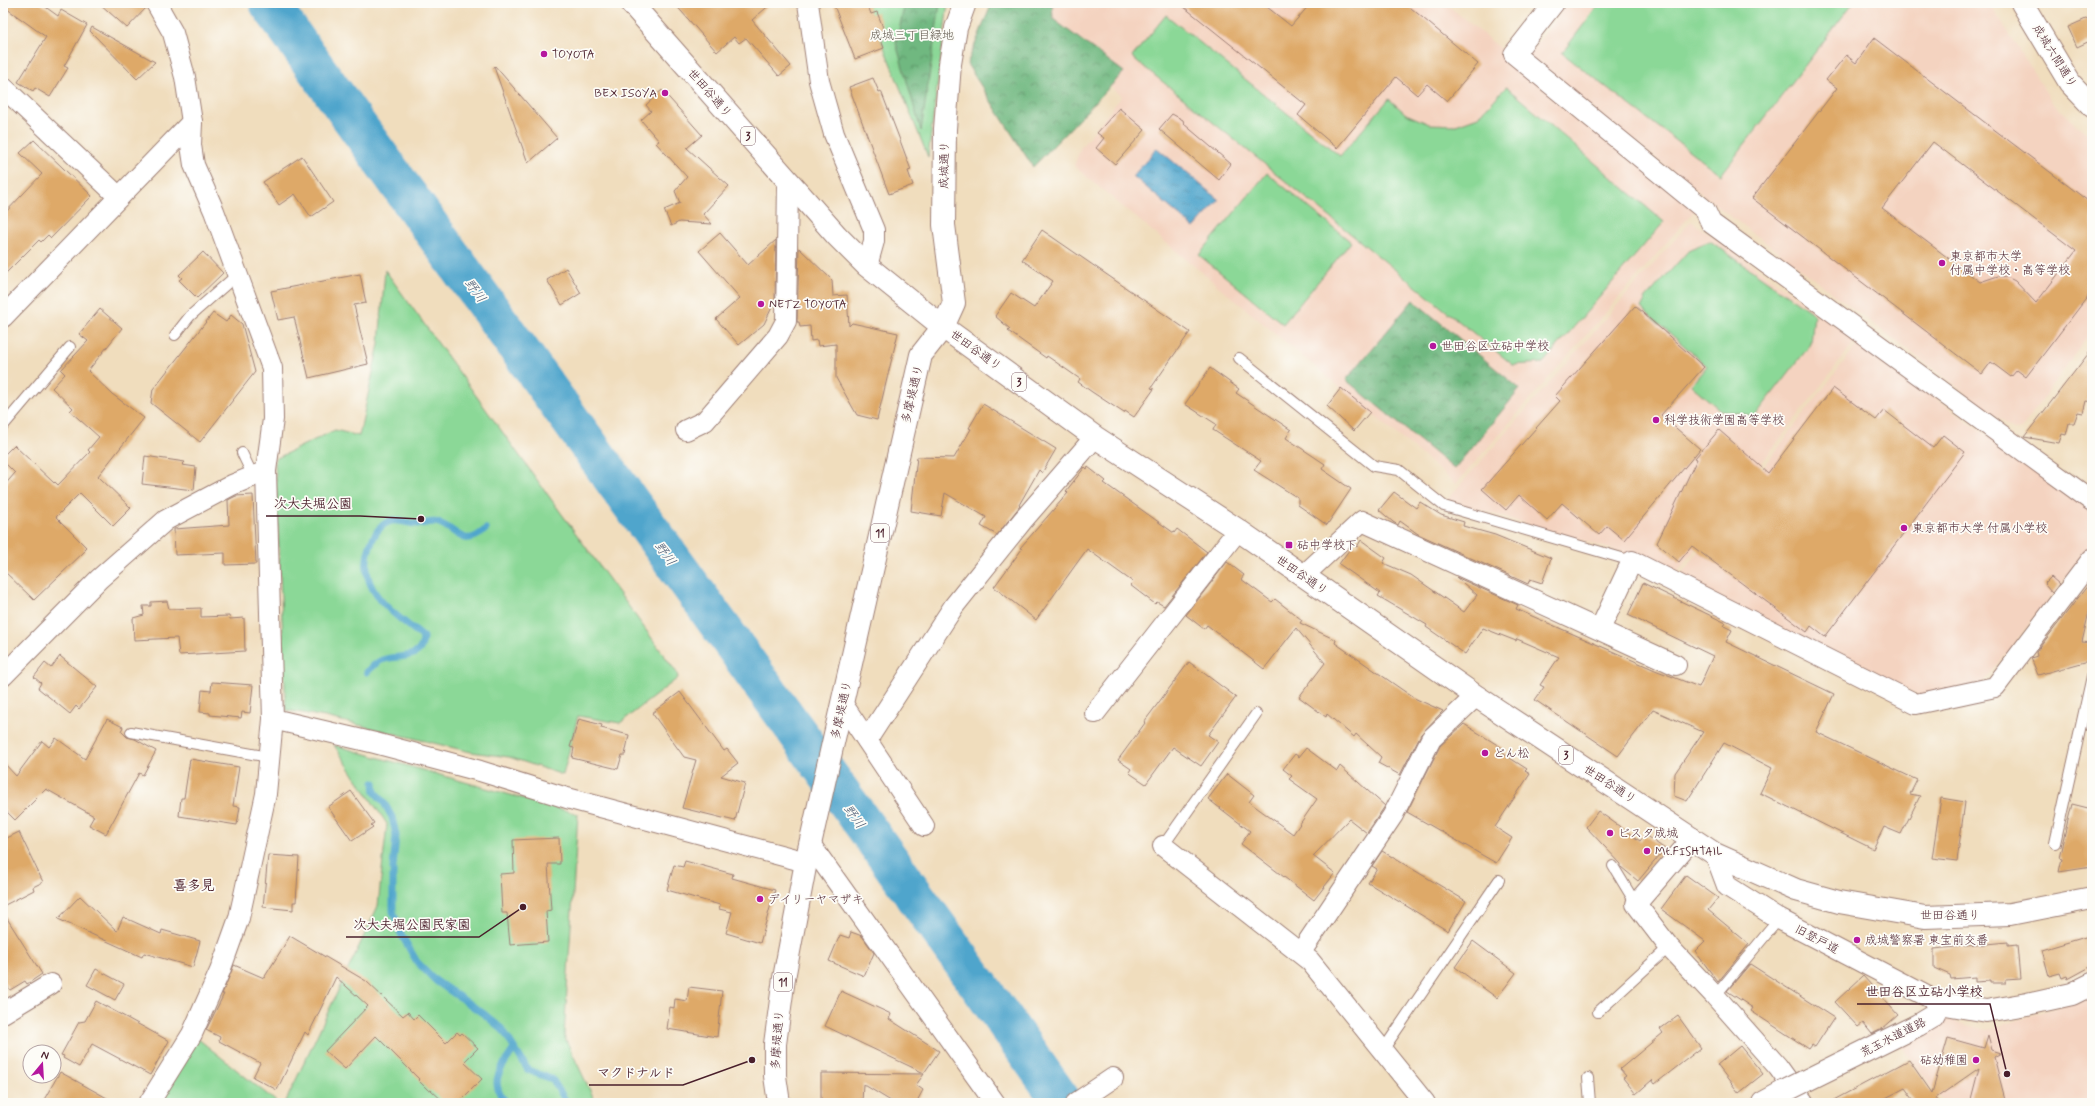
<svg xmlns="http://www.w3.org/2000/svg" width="2095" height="1106" font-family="Mynerve,'Klee One',sans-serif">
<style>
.built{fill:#f4d3c0}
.green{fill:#8bd897;stroke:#6a7c61}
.forest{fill:url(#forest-crowns);stroke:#5d6c56}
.water{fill:url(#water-ripples);stroke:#4c627c}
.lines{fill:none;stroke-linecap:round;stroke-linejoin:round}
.stream{stroke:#4fa5cc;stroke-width:7}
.river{stroke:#4fa5cc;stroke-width:40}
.building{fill:#dea967;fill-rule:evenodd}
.lane-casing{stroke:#9d7e74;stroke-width:12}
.street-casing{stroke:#9d7e74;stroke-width:22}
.secondary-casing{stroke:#9d7e74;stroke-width:24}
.primary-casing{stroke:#9d7e74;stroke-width:24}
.lane{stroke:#fff;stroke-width:10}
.street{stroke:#fff;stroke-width:20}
.secondary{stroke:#fff;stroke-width:22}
.primary{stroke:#fff;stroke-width:22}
.secondary-bridge-casing{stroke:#9d7e74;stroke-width:24;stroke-linecap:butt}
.secondary-bridge{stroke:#fff;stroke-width:22}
.poi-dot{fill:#b5179e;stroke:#fdfcf7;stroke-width:1.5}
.labels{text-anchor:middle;stroke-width:3.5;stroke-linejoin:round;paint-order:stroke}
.shield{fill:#fdfcf7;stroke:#806168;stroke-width:1}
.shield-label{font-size:11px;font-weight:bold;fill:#4a1f2b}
.park-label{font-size:12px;fill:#5e564b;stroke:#fdfcf7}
.poi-label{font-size:12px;fill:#4a1f2b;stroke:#fdfcf7;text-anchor:start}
.street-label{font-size:12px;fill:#4a1f2b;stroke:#fdfcf7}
.water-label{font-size:13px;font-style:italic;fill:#4c5b73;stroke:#fdfcf7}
.quarter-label{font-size:14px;font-weight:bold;fill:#4a1f2b;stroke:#fdfcf7}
.leader{fill:none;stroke:#4a1f2b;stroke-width:1.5}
.callout-dot{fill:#4a1f2b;stroke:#fdfcf7;stroke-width:1.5}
.callout-label{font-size:13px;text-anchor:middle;font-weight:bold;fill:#4a1f2b;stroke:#fdfcf7;stroke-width:3.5;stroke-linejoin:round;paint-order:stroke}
</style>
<defs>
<pattern id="forest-crowns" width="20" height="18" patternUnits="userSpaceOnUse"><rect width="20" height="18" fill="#70b880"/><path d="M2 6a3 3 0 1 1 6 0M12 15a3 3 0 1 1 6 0" fill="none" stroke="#5e9569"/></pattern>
<pattern id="water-ripples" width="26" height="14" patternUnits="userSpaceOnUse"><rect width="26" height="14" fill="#4fa5cc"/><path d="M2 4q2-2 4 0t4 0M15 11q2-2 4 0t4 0" fill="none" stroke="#4486a6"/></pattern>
</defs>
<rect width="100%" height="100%" fill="#fdfcf7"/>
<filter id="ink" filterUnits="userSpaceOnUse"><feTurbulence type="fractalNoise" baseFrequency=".025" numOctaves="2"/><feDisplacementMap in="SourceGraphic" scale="8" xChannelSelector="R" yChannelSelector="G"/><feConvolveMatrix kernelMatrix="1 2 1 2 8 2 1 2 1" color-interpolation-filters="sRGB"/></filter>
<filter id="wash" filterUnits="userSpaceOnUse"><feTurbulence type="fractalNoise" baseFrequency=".012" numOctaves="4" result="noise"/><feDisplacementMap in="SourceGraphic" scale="16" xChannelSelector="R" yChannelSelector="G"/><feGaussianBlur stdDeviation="0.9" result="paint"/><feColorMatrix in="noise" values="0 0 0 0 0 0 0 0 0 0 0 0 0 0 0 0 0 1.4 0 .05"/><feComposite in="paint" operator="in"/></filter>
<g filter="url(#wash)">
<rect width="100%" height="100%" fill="#f0ddbd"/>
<g class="built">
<path d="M1042,3H1445L1696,209L1456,484L1074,166L1081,147L1122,96L1052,38Z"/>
<path d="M1568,3H1990L2052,102L2073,122L2092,137V330L2021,429L2014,430L1704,196L1527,57Z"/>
<path d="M1691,221L1856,340L1674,577L1627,554L1447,500Z"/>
<path d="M1859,342L2092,512V544L1983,683L1925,698L1677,580Z"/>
<path d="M2092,992V1103H1944L1900,1045L1945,1020L1987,1030L2076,1001Z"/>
</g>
<g class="green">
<path d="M866,3H948L928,157Z"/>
<path d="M1600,3H1853L1721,175L1562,53Z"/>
<path d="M1166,15L1340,156L1389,99L1406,114L1429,124L1456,125L1478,117L1506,87L1664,222L1543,363L1513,365L1132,57Z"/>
<path d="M1267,173L1351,242L1283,324L1199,255Z"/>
<path d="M1710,241L1814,314L1811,344L1755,416L1720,410L1691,385L1707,366L1641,308L1646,298L1690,249Z"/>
<path d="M385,270L677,673L678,678L620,723L578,716L563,775L509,757L471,752L325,717L286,710L275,459L335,430L359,436L379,344Z"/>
<path d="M334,745L578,814L564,1036L596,1103H285L378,906L387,824Z"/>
<path d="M192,1034L278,1103H149Z"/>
</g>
<g class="forest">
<path d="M905,3H940L921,131L896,43Z"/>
<path d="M992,3H1052L1053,19L1124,72L1033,167L967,64Z"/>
<path d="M1413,300L1520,389L1454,469L1346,380Z"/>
</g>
<path class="water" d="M1157,148L1219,200L1194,228L1133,176Z"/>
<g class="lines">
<g class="stream">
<path d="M367,672C371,668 376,662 382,660C398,654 423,662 423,637C393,612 355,591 370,546C373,536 380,524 391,521C399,519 411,525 421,524C427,523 433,521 439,523C458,530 463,550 486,529"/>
<path d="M374,783L375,792L383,801L392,817L396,835L393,868V911L401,934L417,962L436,981L484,1014L503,1030L528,1070L552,1079L567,1103"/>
<path d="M507,1103C487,1083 501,1068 514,1049"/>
</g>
<path class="river" d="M269,3C532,371 802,734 1063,1103"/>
</g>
<g id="blocks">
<g class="building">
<path d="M3,3H40L58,16L61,10L87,25L64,66L68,68L50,97L35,88L33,91L18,82L46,37L3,6Z"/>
<path d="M99,3H145L146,8L127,28Z"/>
<path d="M674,3H772L752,20L791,66L779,76L746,38L739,43L734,37L717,52Z"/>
<path d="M833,3H867L871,14L877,12L884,30L878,32L884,48L855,59Z"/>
<path d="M1179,3H1262L1291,26L1311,3H1405L1478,64L1447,101L1427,84L1417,95L1396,77L1337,148L1298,115L1306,105Z"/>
<path d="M2088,18L2092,28V40L2077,47L2068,27Z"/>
<path d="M92,27L155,62L137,79L90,31Z"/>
<path d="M1874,38L2092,204V291L2026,377L2017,370L2011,377L1991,362L1982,374L1752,198L1837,88L1826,80L1846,55L1856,63ZM1933,142L2076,251L2036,303L2015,281L2007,277L1998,276L1980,282L1882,208Z"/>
<path d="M495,66L557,138L528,163L494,67Z"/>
<path d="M873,78L879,92L881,91L898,135L911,170L908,171L913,185L889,194L849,87Z"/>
<path d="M662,90L702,135L687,148L729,186L703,214L712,224L679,222L671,226L664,210L680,203L675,191L687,177L656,143L659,141L641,120L651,111L646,105Z"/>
<path d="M1119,108L1145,130L1115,164L1096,148L1104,138L1097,133Z"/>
<path d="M1172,114L1183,120L1184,124L1231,164L1219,180L1159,129Z"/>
<path d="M34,140L92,196L51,238L48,235L41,242L39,240L3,276V215L42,174L20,153Z"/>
<path d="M302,156L333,202L311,217L295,194L279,205L263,182Z"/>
<path d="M1042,230L1190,332L1151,388L1154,389L1134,417L1125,411L1124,413L1092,392L1078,382L1080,379L1047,356L1046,358L1008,331L1010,329L995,316L1011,293L1034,308L1053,281L1022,260Z"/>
<path d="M720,233L748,265L776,240L775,301L764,324L739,345L716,319L740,298L699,251Z"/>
<path d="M799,248L832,280L833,296L847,295L849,326L852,323L898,333L877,420L857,415L836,378V344L818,346L817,340L811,341L810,326L800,327L799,322H797Z"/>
<path d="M203,252L223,273L197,298L179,280L182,278L179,275Z"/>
<path d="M566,268L581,293L562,305L547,280Z"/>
<path d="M360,274L366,303L354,305L368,364L309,378L294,317L278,320L271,291Z"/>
<path d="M1635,306L1704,367L1661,415L1700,449L1624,540L1607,526L1599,535L1562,503L1547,520L1519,495L1506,510L1482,489L1560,401L1555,396Z"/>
<path d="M100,309L122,328L88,371L112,394L144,418L98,476L131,508L113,526L80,493L56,517L86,547L84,549L85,551L34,600L3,570V487L15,473L3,461V456L14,445L54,483L55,482L58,485L90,452L88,450L99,437L70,411L73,408L52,388L65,374L61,370L88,341L79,334Z"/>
<path d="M213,313L226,322L231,315L242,324L255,372L200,442L151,403L153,389Z"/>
<path d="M2092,349V402L2086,401L2083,413L2078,412L2074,423H2069L2066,435L2062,434L2059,443L2024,437Z"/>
<path d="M1210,368L1239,389L1236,393L1291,430L1286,438L1325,464L1322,469L1351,489L1327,525L1298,505V498L1254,470L1261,461L1213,430L1216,424L1185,404Z"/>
<path d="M1341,388L1370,412L1354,431L1327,406Z"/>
<path d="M1833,388L1876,420L1884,410L1933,448L1943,435L1965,452L1825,637L1811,626L1807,632L1692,546L1679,562L1657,543L1697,459L1695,458L1719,430L1768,473Z"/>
<path d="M983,404L1056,449L1042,473L1039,470L1019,505L1020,506L997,535L981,526L986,517L945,493L941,516L911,511L917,457L954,458L971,429L969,428Z"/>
<path d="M145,456L185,462L182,465L196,467L194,490L142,484Z"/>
<path d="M1085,467L1087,469L1088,467L1106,481L1104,483L1174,533L1177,529L1207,552L1164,606L1157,602L1155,604L1130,585L1133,582L1087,549L1036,620L994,587L1022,549L1020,548L1068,493L1066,491Z"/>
<path d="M1394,492L1416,508L1420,502L1441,515L1464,522L1463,526L1495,535L1551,558L1542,583L1530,579L1528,584L1418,534L1400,521L1398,525L1393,522L1379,510Z"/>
<path d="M253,495L256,564L225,565V553L175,555L174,529L229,525L228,500L236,496Z"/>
<path d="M1361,540L1386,558L1383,563L1411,575L1464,612L1477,595L1456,577L1518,605L1516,609L1655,670L1699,687L1713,656L1628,615L1643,583L1726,623L1724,626L1732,630L1726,642L1834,694L1816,732L1917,780L1910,794L1920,796L1901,834L1884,827L1873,849L1760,793L1772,768L1724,743L1687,801L1674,796L1675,773L1703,732L1653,710L1618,756L1535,700L1544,687L1540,685L1559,657L1517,639L1516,641L1483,628L1465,654L1426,627L1427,625L1378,596L1380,593L1339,564L1352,546L1354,545L1357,547Z"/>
<path d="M1227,562L1244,575L1241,579L1272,602L1275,599L1302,620L1300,623L1336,640L1335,643L1414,698L1443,711L1421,734L1400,775L1378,763L1381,757L1356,734L1354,737L1327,714L1326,717L1299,697L1325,663L1296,628L1264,669L1207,625L1204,629L1186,615Z"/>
<path d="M2051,577L2059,584L2052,593L2044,584Z"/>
<path d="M2092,580V599L2082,642L2092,643V660L2038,675L2031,658L2037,656L2036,652Z"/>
<path d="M167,601L169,609L201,608V617L229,616L230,619L244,618L245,651L179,655L177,638L134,640L133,618L144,615L143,606H151V602Z"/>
<path d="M60,656L97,687L79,709L76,706L70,714L38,688L41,683L34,677L45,663L51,668Z"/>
<path d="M1189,662L1236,697L1208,735L1218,742L1201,766L1173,747L1146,784L1131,774L1129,772L1131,769L1118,760L1145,723L1144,722Z"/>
<path d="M212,682L253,685L250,713L242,712L241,718L210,715V713L200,712L202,690L211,691Z"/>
<path d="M680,692L724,751L727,749L738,763L721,776L745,783L735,821L682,808L696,760L684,757L652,713Z"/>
<path d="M107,719L123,727L121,731L127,737L135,739L156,751L143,775L139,773L106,834L89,825L94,816L46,789L15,820L3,808V762L16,776L42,741L49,747L56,738L85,759Z"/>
<path d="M579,719L602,725L601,728L629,735L625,755H622L618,769L572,758L574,748L570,747Z"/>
<path d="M1464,724L1504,749L1502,753L1527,769L1525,771L1530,774L1495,827L1512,838L1496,863L1407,812L1440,746Z"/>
<path d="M1306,748L1337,771L1340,766L1385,806L1367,833L1349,819L1313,856L1335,873L1314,900L1241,844L1250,831L1208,799L1227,774L1254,795L1249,802L1293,834L1317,799L1289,779L1292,776L1283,769L1295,754L1299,757Z"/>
<path d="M190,759L239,767L233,806L240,807L237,825L179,816L181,798H184Z"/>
<path d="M351,791L374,823L371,825L373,827L352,841L328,807Z"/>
<path d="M1941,798L1965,802L1957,861L1932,858Z"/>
<path d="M2072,804L2092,809V867L2059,872L2062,858L2059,857Z"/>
<path d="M1598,811L1640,841L1645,835L1665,849L1638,881L1621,867V864L1586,827Z"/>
<path d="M19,832L43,882L33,887L34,890L3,906V840Z"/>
<path d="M559,838L560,864H548L551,910L546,911L548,942L510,945L507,913H502L500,874L514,873L513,840Z"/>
<path d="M1382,851L1466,901L1448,931L1368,883L1377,869L1372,866Z"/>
<path d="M268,855L299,857L296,902H293V910L263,907Z"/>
<path d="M685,861L733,874L732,878L775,890L760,943L726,933L732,912L719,909L720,905L667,890L674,865L683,867Z"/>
<path d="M1686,875L1718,898L1708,910L1749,944L1718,982L1695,951L1705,941L1661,909Z"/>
<path d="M80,896L117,931L123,917L161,934L162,930L200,941L193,967L144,953L142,957L58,919Z"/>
<path d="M3,912L42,974L27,984L25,981L10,990L3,980Z"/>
<path d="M851,932L862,936L874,953L864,976L829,961L840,935L849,938Z"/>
<path d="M2092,935V966L2068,979L2067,976L2062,978L2060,973L2049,976L2042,950Z"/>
<path d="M290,936L366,981L403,1016L408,1012L414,1019L418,1015L446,1043L457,1032L460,1035L462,1033L478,1048L464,1062L482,1079L458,1103H445L431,1090L429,1091L418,1080L419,1079L376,1036L345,1069L325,1051L368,1006L336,977L308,1035L305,1032L277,1090L253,1077L260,1063L219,1041L220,1037L206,1030L224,994H222L234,965L264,978Z"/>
<path d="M1473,941L1516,973L1497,998L1455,967Z"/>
<path d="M2008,942V946L2017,945L2020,979L2006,980V983H1990V981L1975,982V977L1951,979L1950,975L1934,968V949Z"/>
<path d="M1750,964L1834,1018L1815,1047L1812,1045L1809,1049L1751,1011L1753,1008L1727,991Z"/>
<path d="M96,969L124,984L115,1000L87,985Z"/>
<path d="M1863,976L1898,1015L1882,1029L1872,1034L1863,1023L1858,1027L1835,1002Z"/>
<path d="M689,987L722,991L717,1037L667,1029L670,1007L674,1008L675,999L687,1001Z"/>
<path d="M841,991L891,1014L889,1019L939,1051L924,1073L825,1026Z"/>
<path d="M96,1001L169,1041L150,1075L92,1044L79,1067L63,1058L64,1056L61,1055L79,1022L85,1021Z"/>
<path d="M1678,1016L1701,1048L1655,1084L1652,1080L1636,1094L1623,1078L1626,1076L1620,1069L1663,1033L1660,1029Z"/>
<path d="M1988,1035L1992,1050L2001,1053L1994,1057L2006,1103H1970L1979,1068L1936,1098L1939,1103H1916L1905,1088L1876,1103H1828L1909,1060L1932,1093L1948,1038L1984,1048Z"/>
<path d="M1740,1046L1763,1074L1739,1093L1717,1065Z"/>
<path d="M60,1072L116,1103H42Z"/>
<path d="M821,1073L924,1074L916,1085L923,1090L916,1103H894L863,1084L862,1103H821Z"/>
</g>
</g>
</g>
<g filter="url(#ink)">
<use href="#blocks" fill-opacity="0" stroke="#9d7e74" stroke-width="1"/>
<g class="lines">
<g class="lane-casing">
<g id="lane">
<path d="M175,335L190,316L238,274"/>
<path d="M1239,358L1374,466L1399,470L1444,506L1632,561"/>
<path d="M3,426L70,347"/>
<path d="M242,453L253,476"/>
<path d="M131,732L269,757"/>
<path d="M2055,843L2092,676"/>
<path d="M1163,846L1256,714"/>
<path d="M1613,866L1636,904"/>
<path d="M1715,996L1779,919"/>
<path d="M1598,1012L1669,947"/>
<path d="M1383,1050L1499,880"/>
<path d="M1588,1078L1590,1103"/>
</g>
</g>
<g class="street-casing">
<g id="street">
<path d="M808,3L819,81L834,134L874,230V241L867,266"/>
<path d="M1554,3L1514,54L1705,210L1711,223L2092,501"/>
<path d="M3,87L119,197"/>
<path d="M3,317L192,122"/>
<path d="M686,430L705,421L778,336L786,321L788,182"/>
<path d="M1303,576L1362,521L1676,665"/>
<path d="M1600,629L1632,561L1916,704L1995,687L2092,559"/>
<path d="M3,676L99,579L166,520L232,485L266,471"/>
<path d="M842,703L924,826"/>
<path d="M1095,713L1238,530"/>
<path d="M273,719L375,743L480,771L567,798L806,862"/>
<path d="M867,740L954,606L1023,520L1095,437"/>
<path d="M1693,838L1636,904L1669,947L1715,996L1778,1067L1804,1103"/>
<path d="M810,844L995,1103"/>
<path d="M1163,846L1310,961L1425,1103"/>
<path d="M1715,854L1727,886L1779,919L1940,1003"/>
<path d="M1301,952L1393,815L1431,739L1476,696"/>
<path d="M3,1013L51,984"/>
<path d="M149,1103L192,1034L220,971L239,918L266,794L273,719L266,471L273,419L272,368L214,211L194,165L191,145L192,122L185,77L173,33L156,3"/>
<path d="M1076,1103L1113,1078"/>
</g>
</g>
<g class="secondary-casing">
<g id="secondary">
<path d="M2022,3L2070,83L2092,106"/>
<path d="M943,327L954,303L944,225L945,129L950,64L956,28L965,3"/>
<path d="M1803,1082L1918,1025L1933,1016L1940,1003L1986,1011L2027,1004L2072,994L2092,984"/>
<path d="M1763,1103L1783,1092"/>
</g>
</g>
<g class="primary-casing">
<g id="primary">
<path d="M631,3L837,236L867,266L943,327L1095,437L1238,530L1476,696L1715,854L1796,890L1839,902L1925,917L2010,914L2092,898"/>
<path d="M779,1103L775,1076V1044L784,978L806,862L921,355L943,327"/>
</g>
</g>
<use href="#lane" class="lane"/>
<use href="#street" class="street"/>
<use href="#secondary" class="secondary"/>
<use href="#primary" class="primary"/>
<g class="secondary-bridge-casing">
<path id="secondary-bridge" d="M1783,1092L1803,1082"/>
</g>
<use href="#secondary-bridge" class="secondary-bridge"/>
</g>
</g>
<g class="poi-dot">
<circle cx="544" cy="54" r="4"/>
<circle cx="665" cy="93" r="4"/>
<circle cx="1942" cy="263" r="4"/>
<circle cx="761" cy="304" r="4"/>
<circle cx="1433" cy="346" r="4"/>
<circle cx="1656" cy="420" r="4"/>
<circle cx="1904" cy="528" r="4"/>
<rect x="1285" y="541" width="8" height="8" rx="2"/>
<circle cx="1485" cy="753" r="4"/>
<circle cx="1610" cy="833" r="4"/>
<circle cx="1647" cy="851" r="4"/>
<circle cx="760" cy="899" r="4"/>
<circle cx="1857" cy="940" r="4"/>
<circle cx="1976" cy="1060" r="4"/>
</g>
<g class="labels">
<g class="shield">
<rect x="741" y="127" width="14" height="18" rx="3"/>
<rect x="1012" y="373" width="14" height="18" rx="3"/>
<rect x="871" y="524" width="18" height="18" rx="3"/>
<rect x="1559" y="746" width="14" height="18" rx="3"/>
<rect x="774" y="973" width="18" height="18" rx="3"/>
</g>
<g class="shield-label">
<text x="748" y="140">3</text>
<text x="1019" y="386">3</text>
<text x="880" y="537">11</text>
<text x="1566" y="759">3</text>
<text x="783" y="986">11</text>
</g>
<g class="park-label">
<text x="912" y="39">成城三丁目緑地</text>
</g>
<g class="poi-label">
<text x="552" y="58">TOYOTA</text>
<text x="657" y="97" text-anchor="end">BEX ISOYA</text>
<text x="1950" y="260">東京都市大学<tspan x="1950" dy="14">付属中学校・高等学校</tspan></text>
<text x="769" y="308">NETZ TOYOTA</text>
<text x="1441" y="350">世田谷区立砧中学校</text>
<text x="1664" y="424">科学技術学園高等学校</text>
<text x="1912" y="532">東京都市大学 付属小学校</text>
<text x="1297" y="549">砧中学校下</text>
<text x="1493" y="757">どん松</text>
<text x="1618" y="837">ビスタ成城</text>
<text x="1655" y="855">Mt.FISHTAIL</text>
<text x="768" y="903">デイリーヤマザキ</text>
<text x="1865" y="944">成城警察署 東宝前交番</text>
<text x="1968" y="1064" text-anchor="end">砧幼稚園</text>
</g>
<g class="street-label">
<text transform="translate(2055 56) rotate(58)" y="4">成城六間通り</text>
<text transform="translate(710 93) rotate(49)" y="4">世田谷通り</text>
<text transform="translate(944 165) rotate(-89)" y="4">成城通り</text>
<text transform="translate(976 350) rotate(36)" y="4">世田谷通り</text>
<text transform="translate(912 394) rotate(-77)" y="4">多摩堤通り</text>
<text transform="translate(1302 575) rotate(35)" y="4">世田谷通り</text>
<text transform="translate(841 710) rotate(-78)" y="4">多摩堤通り</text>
<text transform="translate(1610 784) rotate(33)" y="4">世田谷通り</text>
<text x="1950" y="919">世田谷通り</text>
<text transform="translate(1817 939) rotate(28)" y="4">旧登戸道</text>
<text transform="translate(1893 1037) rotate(-27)" y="4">荒玉水道道路</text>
<text transform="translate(777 1040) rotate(-86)" y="4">多摩堤通り</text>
</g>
<g class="water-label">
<text transform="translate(476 290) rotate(54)" y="5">野川</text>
<text transform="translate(666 553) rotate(54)" y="5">野川</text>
<text transform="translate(855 816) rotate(54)" y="5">野川</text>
</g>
<g class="quarter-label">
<text x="194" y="890">喜多見</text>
</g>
</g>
<path class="leader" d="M421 519L360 516H266M523 907L479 937H346M2007 1074L1990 1004H1857M752 1060L683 1085H589"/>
<g class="callout-dot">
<circle cx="421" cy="519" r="4"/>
<circle cx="523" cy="907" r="4"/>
<circle cx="2007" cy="1074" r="4"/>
<circle cx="752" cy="1060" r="4"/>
</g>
<g class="callout-label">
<text x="313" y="508">次大夫堀公園</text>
<text x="412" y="929">次大夫堀公園民家園</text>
<text x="1924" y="996">世田谷区立砧小学校</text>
<text x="636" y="1077">マクドナルド</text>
</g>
<rect width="2095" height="1106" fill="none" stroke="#fdfcf7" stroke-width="16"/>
<g transform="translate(42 1064) rotate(18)"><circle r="19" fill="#fdfcf7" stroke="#b5a4a5"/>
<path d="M0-3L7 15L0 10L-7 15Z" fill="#b5179e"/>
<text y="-6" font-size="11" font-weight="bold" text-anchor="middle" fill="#4a1f2b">N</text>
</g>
</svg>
